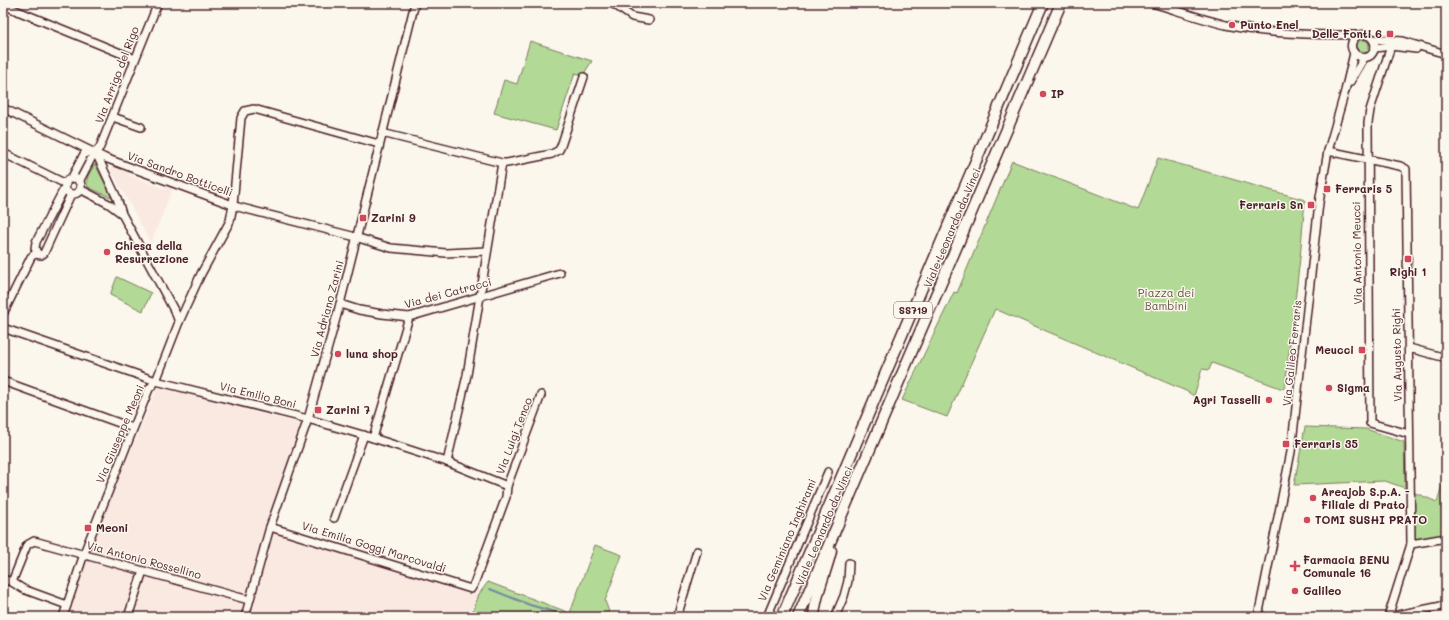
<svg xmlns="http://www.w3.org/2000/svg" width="1449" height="620" font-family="Mali,sans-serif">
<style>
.built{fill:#fae9e0}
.green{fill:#b2d995;stroke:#7e7c60}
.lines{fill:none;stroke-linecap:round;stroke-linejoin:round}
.stream{stroke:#7586a2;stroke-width:2}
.minor-casing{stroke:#4a1f2b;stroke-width:10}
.highway-casing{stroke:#4a1f2b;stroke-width:13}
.minor{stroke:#fbf7ec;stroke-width:7}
.highway{stroke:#fbf7ec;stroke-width:10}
.poi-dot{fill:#d1495b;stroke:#fbf7ec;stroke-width:1.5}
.labels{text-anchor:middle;stroke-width:3;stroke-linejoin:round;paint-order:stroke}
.shield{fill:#fbf7ec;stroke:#7f6065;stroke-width:1}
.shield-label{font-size:10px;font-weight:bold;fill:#4a1f2b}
.poi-label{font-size:11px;font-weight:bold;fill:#4a1f2b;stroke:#fbf7ec;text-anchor:start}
.street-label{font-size:11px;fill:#4a1f2b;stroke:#fbf7ec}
.park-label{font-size:11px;fill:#644e46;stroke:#fbf7ec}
</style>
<rect width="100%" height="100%" fill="#fbf7ec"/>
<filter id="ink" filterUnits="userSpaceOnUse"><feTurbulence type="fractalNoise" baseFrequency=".025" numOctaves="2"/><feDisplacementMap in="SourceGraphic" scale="8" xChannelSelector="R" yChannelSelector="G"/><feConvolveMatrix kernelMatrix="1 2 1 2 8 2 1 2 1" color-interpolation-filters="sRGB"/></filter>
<g filter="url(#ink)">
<g class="built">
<path d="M113,166L130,172L129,175L165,189L167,185L173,187L151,243L111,170Z"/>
<path d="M158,386L310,426L273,531L479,594L471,617H448L430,612L428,617H67L86,559Z"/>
</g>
<g class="green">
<circle cx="1363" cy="46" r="6"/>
<path d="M530,41L592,61L583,75L575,73L556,130L494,113L504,80L517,84Z"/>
<path d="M1158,158L1305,200L1300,258L1285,387L1283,389L1212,363L1209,370L1202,369L1194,396L1186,391L995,309L947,417L902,400L954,292L957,293L1012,161L1138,210Z"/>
<path d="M95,164L111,196L110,197L88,187C84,179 91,171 95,164Z"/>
<path d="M117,277L151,293L143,311L110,295Z"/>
<path d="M1305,427L1366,429L1404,442L1405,488L1385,481L1294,485Z"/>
<path d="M1446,472V534L1415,541L1413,492L1437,502Z"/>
<path d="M595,545L622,555L605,601L611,617H471L479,594L488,582L570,613Z"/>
</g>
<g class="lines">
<path class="stream" d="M490,589L530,605L572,617"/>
<g class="minor-casing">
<g id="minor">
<path d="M612,3L632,17L649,20"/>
<path d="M1152,3C1176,10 1201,19 1226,25C1268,34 1314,35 1358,35C1366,33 1373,36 1375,45C1373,71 1337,51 1358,35"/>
<path d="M3,5L135,59"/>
<path d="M1373,39L1402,41L1446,54"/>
<path d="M1391,46L1370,110L1368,123L1370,423L1409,434"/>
<path d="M1375,48L1391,46L1416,49"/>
<path d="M1350,82L1364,58"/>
<path d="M3,108L105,158L238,207L352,236L391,248L446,253L487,251"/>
<path d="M113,117L141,127"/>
<path d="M382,133L502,163H507L552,154L559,150L561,146L584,77"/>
<path d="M1328,151L1400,166L1406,169L1411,544L1388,617"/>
<path d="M3,153L66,184"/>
<circle cx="73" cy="186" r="8"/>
<path d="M71,179L84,154L90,151"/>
<path d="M79,182L92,157L100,147L158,3"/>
<path d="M80,189L109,204L121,213"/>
<path d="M37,253L35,248L36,242L65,187"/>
<path d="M340,304L359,310L382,314L409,317L560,273"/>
<path d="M3,314L31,257L35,254L41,255L44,253L71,194"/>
<path d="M179,322L201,274L230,221L233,205L241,118L245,111L254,109L379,144"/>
<path d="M3,328L156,381L308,419L373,438L447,462L507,486"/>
<path d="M1409,348L1446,358"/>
<path d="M3,381L133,428"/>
<path d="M373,438L409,317"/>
<path d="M447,462L467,375L502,163"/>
<path d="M334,518L364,435"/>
<path d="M270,527L471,589L474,584L506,497L507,486L541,395"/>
<path d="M1411,544L1446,538"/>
<path d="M3,579L12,582L27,545L34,541L249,600"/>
<path d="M12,582L23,589L67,605"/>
<path d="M63,617L86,548L149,389L156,381L179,322L176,314L122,214L117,198L96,153"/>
<path d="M128,617L143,571"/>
<path d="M245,617L270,527L308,419L340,304L415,3"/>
<path d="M677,617L697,551"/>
<path d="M767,617L828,472"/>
<path d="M835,617L844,596L848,581L849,563"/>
<path d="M1258,617L1291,452L1319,203L1328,151L1345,91L1354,53"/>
<path d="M1388,617L1446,605"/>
</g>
</g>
<g class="highway-casing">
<g id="highway">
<path d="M782,617L1043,3"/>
<path d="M798,617L1061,3"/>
<path d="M814,617C815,594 826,573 831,551"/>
</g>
</g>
<use href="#minor" class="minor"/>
<use href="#highway" class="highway"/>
</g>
</g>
<g class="poi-dot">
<circle cx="1232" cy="25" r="4"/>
<rect x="1386" y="30" width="8" height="8" rx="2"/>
<circle cx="1043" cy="94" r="4"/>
<rect x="1323" y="185" width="8" height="8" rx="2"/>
<rect x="1307" y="201" width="8" height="8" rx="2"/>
<rect x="359" y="214" width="8" height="8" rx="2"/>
<circle cx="107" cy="252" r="4"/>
<rect x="1404" y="255" width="8" height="8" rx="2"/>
<rect x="1358" y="346" width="8" height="8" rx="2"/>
<circle cx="338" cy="354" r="4"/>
<circle cx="1329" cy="388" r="4"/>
<circle cx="1269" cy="400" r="4"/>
<rect x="314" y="406" width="8" height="8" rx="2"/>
<rect x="1282" y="440" width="8" height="8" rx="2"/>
<circle cx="1313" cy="498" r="4"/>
<circle cx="1307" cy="520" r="4"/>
<rect x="84" y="524" width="8" height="8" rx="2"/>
<path d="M1293 560h4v4h4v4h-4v4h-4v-4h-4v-4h4z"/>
<circle cx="1295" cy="591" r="4"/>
</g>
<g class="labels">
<rect class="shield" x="894" y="302" width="38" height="16" rx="3"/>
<g class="shield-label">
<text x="913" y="314">SS719</text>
</g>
<g class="poi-label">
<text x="1240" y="29">Punto Enel</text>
<text x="1382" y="38" text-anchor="end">Delle Fonti 6</text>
<text x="1051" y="98">IP</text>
<text x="1335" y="193">Ferraris 5</text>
<text x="1303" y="209" text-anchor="end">Ferraris Sn</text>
<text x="371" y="222">Zarini 9</text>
<text x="115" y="250">Chiesa della<tspan x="115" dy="13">Resurrezione</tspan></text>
<text x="1408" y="276" text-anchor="middle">Righi 1</text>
<text x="1354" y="354" text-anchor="end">Meucci</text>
<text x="346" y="358">luna shop</text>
<text x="1337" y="392">Sigma</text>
<text x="1261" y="404" text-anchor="end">Agri Tasselli</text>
<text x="326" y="414">Zarini 7</text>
<text x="1294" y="448">Ferraris 35</text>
<text x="1321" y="496">Areajob S.p.A. -<tspan x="1321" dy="13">Filiale di Prato</tspan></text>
<text x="1315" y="524">TOMI SUSHI PRATO</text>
<text x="96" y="532">Meoni</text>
<text x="1303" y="564">Farmacia BENU<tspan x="1303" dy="13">Comunale 16</tspan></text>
<text x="1303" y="595">Galileo</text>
</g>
<g class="street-label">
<text transform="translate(117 75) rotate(-69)" y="4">Via Arrigo del Rigo</text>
<text transform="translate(180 174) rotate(20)" y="4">Via Sandro Botticelli</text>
<text transform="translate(952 228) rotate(-67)" y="4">Viale Leonardo da Vinci</text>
<text transform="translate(1357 253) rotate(-91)" y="4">Via Antonio Meucci</text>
<text transform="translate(448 293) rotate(-15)" y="4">Via dei Catracci</text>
<text transform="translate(327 309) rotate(-75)" y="4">Via Adriano Zarini</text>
<text transform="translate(1292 353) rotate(-84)" y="4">Via Galileo Ferraris</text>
<text transform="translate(1397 355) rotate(-91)" y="4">Via Augusto Righi</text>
<text transform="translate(258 395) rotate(14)" y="4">Via Emilio Boni</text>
<text transform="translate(120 434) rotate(-67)" y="4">Via Giuseppe Meoni</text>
<text transform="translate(514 436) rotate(-69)" y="4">Via Luigi Tenco</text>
<text transform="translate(824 526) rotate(-67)" y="4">Viale Leonardo da Vinci</text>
<text transform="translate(787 540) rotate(-67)" y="4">Via Geminiano Inghirami</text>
<text transform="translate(374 547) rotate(17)" y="4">Via Emilia Goggi Marcovaldi</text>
<text transform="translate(144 560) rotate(15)" y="4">Via Antonio Rossellino</text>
</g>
<g class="park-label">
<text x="1166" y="297">Piazza dei<tspan x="1166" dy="13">Bambini</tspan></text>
</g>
</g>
<rect width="1449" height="620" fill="none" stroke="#fbf7ec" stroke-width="16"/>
<rect x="8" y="8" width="1433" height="604" fill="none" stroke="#4a1f2b" stroke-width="1.5" filter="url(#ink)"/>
</svg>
